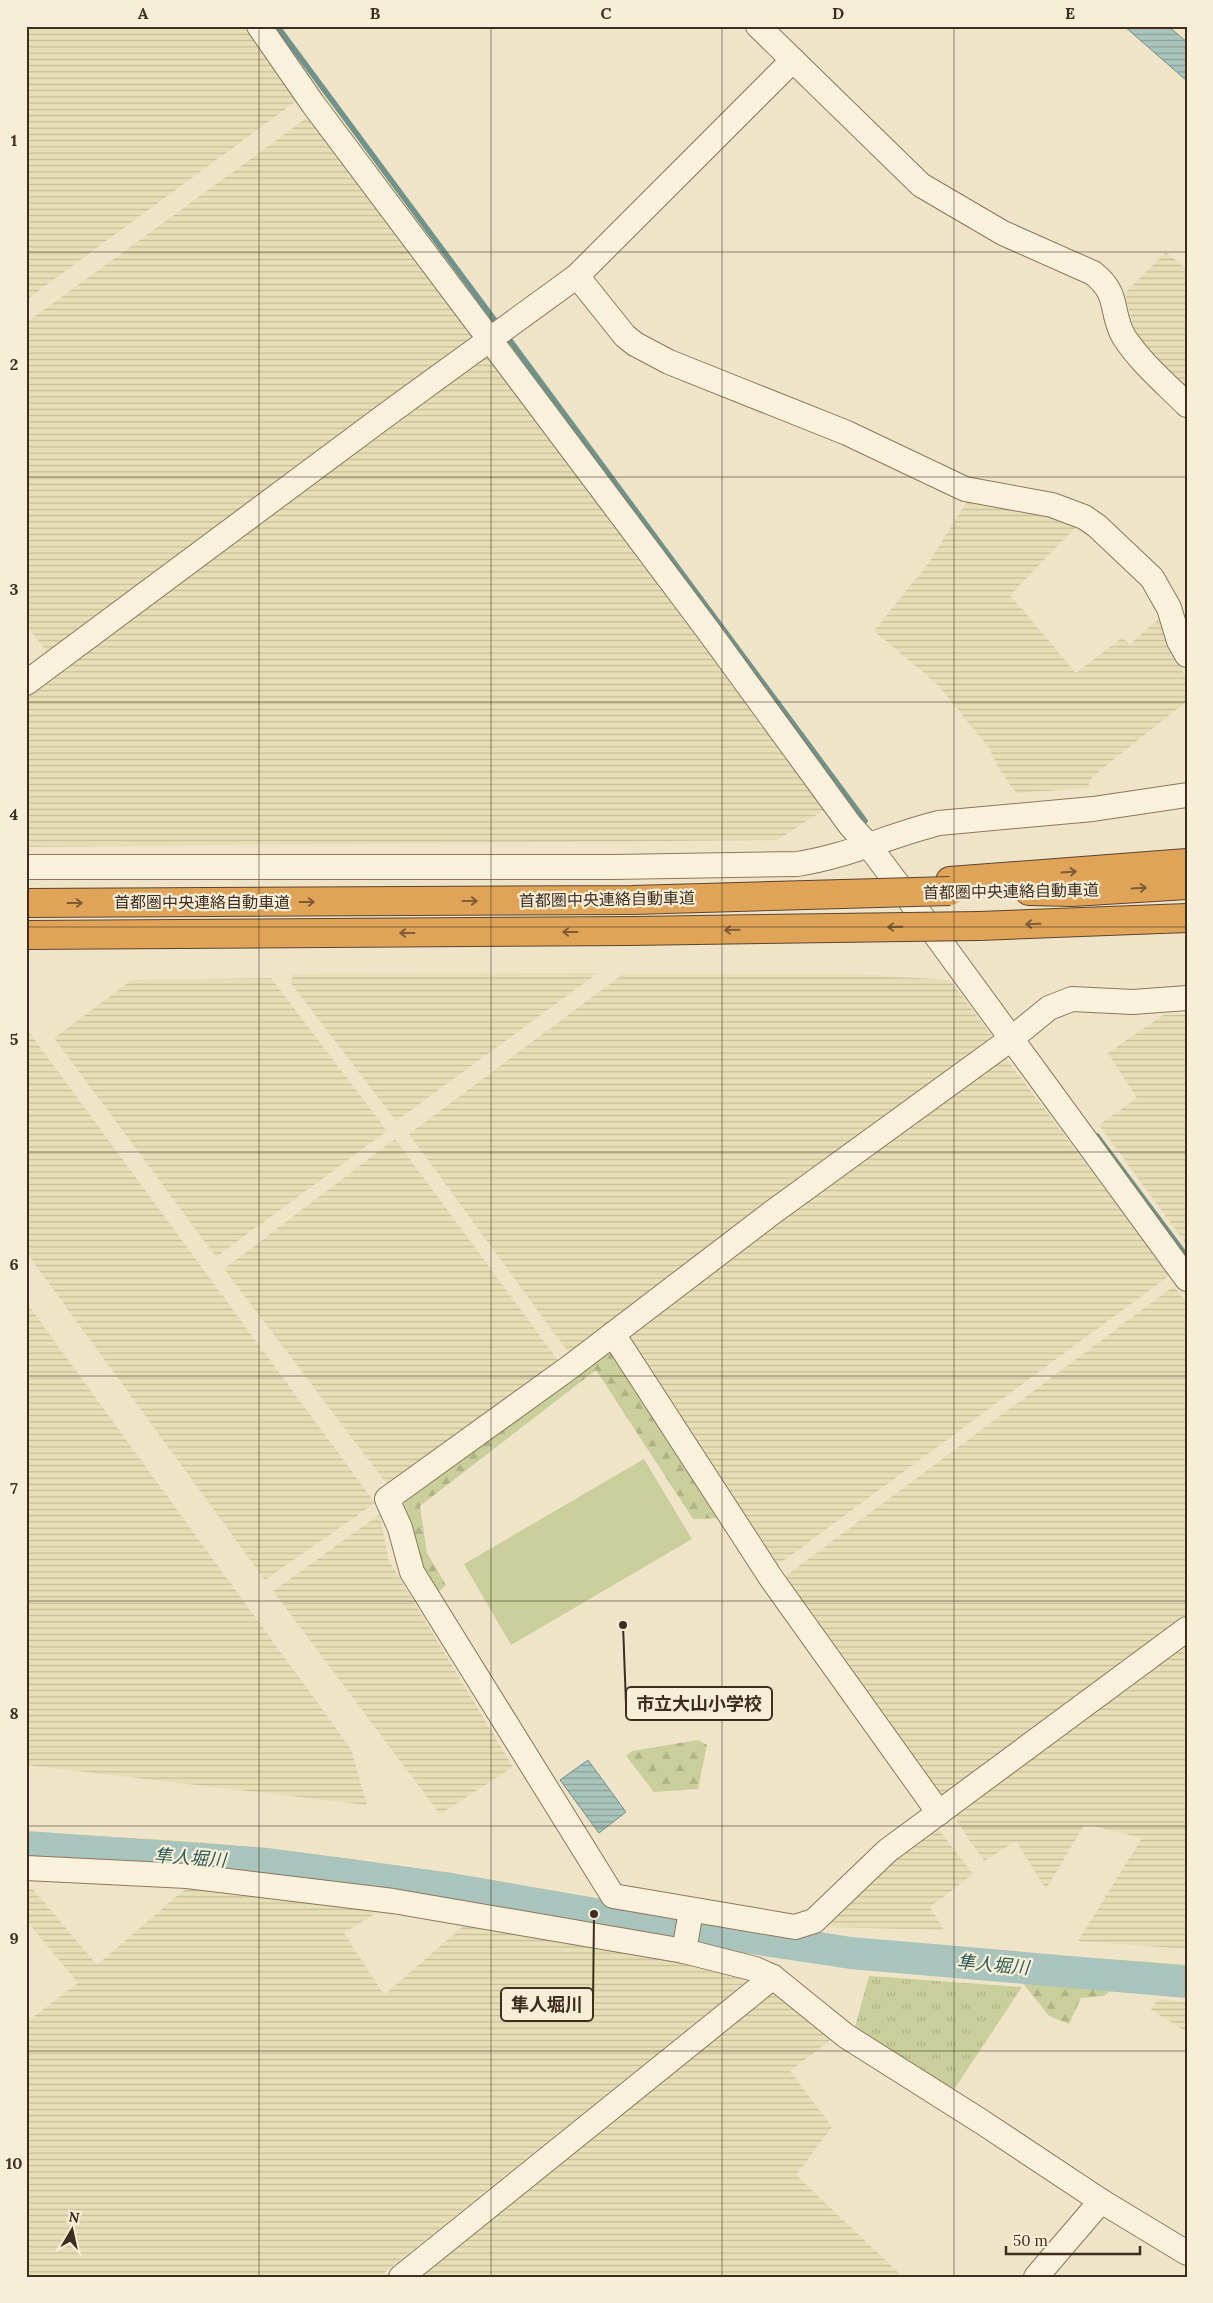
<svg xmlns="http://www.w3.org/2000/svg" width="1213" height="2303" font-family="Lora,'Noto Sans JP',serif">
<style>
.farmland{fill:url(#farmland-rules)}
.grass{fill:url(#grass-tufts)}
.forest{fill:url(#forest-firs)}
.green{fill:#c9cf9b}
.water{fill:url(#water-rules);stroke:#6f938a}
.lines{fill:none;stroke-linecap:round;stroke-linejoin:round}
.stream{stroke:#6f938a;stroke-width:5.5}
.river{stroke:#a9c4bc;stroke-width:32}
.minor-casing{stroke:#8d765c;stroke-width:26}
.highway-casing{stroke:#5b4430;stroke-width:30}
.minor{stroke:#faf1dc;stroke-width:24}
.highway{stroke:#e0a458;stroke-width:28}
.highway-bridge-casing{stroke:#5b4430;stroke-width:30;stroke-linecap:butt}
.highway-bridge{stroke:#e0a458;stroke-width:28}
.oneway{stroke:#7e5d36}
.grid{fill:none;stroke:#3d2e20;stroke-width:1;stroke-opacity:0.55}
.labels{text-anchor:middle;stroke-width:4.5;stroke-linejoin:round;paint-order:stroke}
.street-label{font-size:16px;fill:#3d2e20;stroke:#f7eed8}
.water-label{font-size:18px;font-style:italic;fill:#2f5d5a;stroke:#f7eed8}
.leader{fill:none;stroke:#3d2e20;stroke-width:2}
.callout-dot{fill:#3d2e20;stroke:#f7eed8;stroke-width:2}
.callout{fill:#f7eed8;stroke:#3d2e20;stroke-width:2}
.callout-label{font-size:18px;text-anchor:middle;font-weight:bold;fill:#3d2e20}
.neatline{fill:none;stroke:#3d2e20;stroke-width:2}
.grid-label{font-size:16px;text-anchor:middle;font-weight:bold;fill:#3d2e20}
</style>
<defs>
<pattern id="farmland-rules" width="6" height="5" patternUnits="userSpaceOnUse" patternTransform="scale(1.25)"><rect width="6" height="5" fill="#e6deb5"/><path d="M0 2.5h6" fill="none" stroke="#c6bf9b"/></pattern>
<pattern id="grass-tufts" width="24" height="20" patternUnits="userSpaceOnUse" patternTransform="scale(1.25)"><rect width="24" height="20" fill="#c9cf9b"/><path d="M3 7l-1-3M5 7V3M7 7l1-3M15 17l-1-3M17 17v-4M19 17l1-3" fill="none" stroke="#aeb285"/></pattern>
<pattern id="forest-firs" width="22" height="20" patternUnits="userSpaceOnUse" patternTransform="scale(1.25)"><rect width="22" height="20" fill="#c9cf9b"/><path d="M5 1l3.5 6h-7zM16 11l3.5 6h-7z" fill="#aeb285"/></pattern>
<pattern id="water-rules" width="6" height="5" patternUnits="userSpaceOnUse" patternTransform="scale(1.25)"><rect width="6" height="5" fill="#a9c4bc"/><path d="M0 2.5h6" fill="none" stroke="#8ba098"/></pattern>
</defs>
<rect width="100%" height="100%" fill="#f0e4c8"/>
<g class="farmland">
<path d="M26,26H245L299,99L26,300Z"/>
<path d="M308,117L473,335L47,652L26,625V323Z"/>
<path d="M1166,252L1187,270V390L1147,351L1135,335L1125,293Z"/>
<path d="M490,355L824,810L777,840L26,847V696Z"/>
<path d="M968,500L1053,515L1077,526L1010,595L1076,673L1123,637L1129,645L1163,615L1174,652L1187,681V701L1098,772L1092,778L1087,788L1016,793L999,769L989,748L937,684L874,631L927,565Z"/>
<path d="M598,973L396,1121L290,982L294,974Z"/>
<path d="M623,974H855L950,980L995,1040L571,1356L409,1134Z"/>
<path d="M271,978L387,1131L216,1257L54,1038L132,980Z"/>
<path d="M1187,1014V1245L1099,1125L1137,1098L1108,1053L1163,1015Z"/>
<path d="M26,1028L375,1503L265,1580L26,1252Z"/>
<path d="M1005,1057L1170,1275L775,1567L625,1336Z"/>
<path d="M395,1139L560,1363L390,1488L224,1269Z"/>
<path d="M1174,1286L1187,1303V1620L943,1801L783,1578Z"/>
<path d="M26,1302L351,1749L367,1805L26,1765Z"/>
<path d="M380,1514L388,1559L513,1767L440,1814L273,1591Z"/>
<path d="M1187,1641V1949L1078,1941L1142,1838L1085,1824L1046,1889L1016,1841L984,1861L951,1813Z"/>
<path d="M937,1827L973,1874L930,1907L944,1930L826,1927L883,1869Z"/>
<path d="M26,1881L97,1965L185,1889L384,1908L344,1933L384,1995L467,1923L703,1963L753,1976L379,2277H26V2018L29,2020L78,1983L26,1920Z"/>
<path d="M776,1990L833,2038L790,2071L832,2127L796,2175L903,2277H418Z"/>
<path d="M1158,1999L1187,2002V2032L1151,2010Z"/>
</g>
<g class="grass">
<path d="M26,1832C100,1837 175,1839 249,1847C393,1861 535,1888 677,1912L676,1924L489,1891L274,1862L26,1845Z"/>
<path d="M26,1852C98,1855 170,1858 241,1866C387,1882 530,1907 674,1932L673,1940L26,1860Z"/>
<path d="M703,1918C786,1930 868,1941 952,1949C1030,1956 1109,1958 1187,1965V1976L1117,1968L867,1950L695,1927Z"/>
<path d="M869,1976L1022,1987L953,2091L855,2027Z"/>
</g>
<g class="forest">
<path d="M604,1352L612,1354L724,1518L693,1519L596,1370L420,1506L427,1553L446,1585L434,1596L411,1555L404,1507L405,1498Z"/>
<path d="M698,1740L707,1745L698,1789L654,1792L626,1756L632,1751Z"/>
<path d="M1027,1975L1123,1980L1104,1996L1081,1998L1069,2024L1049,2016L1022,1982Z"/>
</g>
<path class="green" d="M644,1459L692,1539L511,1645L464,1564Z"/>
<g class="water">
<path d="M1124,26H1168L1187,42V81Z"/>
<path d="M588,1760L626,1812L599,1833L560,1780Z"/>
</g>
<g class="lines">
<g class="stream">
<path d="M277,26L499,326"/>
<path d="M506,335L865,821"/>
<path d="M1097,1136L1187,1257"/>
</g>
<path class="river" d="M26,1847L268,1864L445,1888L594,1914L851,1953L1187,1982"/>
<g class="minor-casing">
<g id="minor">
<path d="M259,26L313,104L710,633L850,825L869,846L929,926L1187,1279"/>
<path d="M758,26L921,185L1003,233L1093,273C1121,295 1109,311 1124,337C1140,362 1166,384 1187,405"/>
<path d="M577,276L625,336L635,344L669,362L847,433L965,489L1052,505L1084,517L1097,526L1152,578L1169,608L1179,641L1187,655"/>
<path d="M26,683L386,415L577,276L793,60"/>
<path d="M26,867H612L797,864C846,857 890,835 939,823L1093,809L1187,795"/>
<path d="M1187,998L1133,1002L1072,999L1049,1008L1011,1039L773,1212L570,1367L387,1499L400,1528L412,1572L613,1896L795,1927L814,1921L887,1851L1187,1629"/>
<path d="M613,1334L771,1578L939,1813"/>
<path d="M26,1868L187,1876L393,1901L684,1951L755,1969L773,1977L846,2036L982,2122L1101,2201L1187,2253"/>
<path d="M684,1951L691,1911"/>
<path d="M401,2277L773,1977"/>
<path d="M1036,2277L1101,2201"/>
</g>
</g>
<g class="highway-casing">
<g id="highway">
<path d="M950,881L1187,863"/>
<path d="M1029,891L1072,892L1187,885"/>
<path d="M979,926L1187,918"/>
</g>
</g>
<use href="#minor" class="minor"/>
<use href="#highway" class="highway"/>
<g class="highway-bridge-casing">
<g id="highway-bridge">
<path d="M26,903L632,900L950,891"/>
<path d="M26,935L631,931L979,926"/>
</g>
</g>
<use href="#highway-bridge" class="highway-bridge"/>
</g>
<defs><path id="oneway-shaft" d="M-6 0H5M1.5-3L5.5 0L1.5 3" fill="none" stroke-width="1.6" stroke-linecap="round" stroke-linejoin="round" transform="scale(1.25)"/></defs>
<g class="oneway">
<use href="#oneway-shaft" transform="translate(1069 872) rotate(-4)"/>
<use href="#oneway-shaft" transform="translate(1139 888) rotate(-3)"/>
<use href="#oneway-shaft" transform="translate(470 901)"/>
<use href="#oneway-shaft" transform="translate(307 902)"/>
<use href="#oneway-shaft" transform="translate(75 903)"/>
<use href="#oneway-shaft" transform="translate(1033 924) rotate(178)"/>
<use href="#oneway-shaft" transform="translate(895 927) rotate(179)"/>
<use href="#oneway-shaft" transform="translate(732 930) rotate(179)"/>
<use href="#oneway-shaft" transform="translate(570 932) rotate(180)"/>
<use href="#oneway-shaft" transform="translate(407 933) rotate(180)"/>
</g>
<path class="grid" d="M259,26V2277M491,26V2277M722,26V2277M954,26V2277M26,252H1187M26,477H1187M26,702H1187M26,927H1187M26,1152H1187M26,1376H1187M26,1601H1187M26,1826H1187M26,2051H1187"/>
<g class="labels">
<g class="street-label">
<text transform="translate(1011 891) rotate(-1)" y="6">首都圏中央連絡自動車道</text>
<text transform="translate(607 899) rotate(-1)" y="6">首都圏中央連絡自動車道</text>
<text x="202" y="908">首都圏中央連絡自動車道</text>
</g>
<g class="water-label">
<text transform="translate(190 1858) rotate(4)" y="6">隼人堀川</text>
<text transform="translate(993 1965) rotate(5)" y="6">隼人堀川</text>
</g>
</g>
<path class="leader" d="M623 1625L626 1704M594 1914L593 2004"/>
<g class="callout-dot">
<circle cx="623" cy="1625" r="5"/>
<circle cx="594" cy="1914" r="5"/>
</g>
<g class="callout">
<rect x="626" y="1687" width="146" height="33" rx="5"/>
<rect x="501" y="1988" width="92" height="33" rx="5"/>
</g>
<g class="callout-label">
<text x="699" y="1710">市立大山小学校</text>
<text x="547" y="2011">隼人堀川</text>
</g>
<rect width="1213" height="2303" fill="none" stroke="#f7eed8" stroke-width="55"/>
<g transform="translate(72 2230) rotate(9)" stroke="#f7eed8" stroke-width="4" paint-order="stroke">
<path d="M0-4L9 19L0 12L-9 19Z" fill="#3d2e20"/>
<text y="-8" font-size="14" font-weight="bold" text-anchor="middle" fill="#3d2e20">N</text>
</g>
<path d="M1006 2246v8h134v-8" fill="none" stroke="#3d2e20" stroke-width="2.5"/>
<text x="1013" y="2246" font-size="15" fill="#3d2e20" stroke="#f7eed8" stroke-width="4" paint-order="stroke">50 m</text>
<rect x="28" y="28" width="1158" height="2248" class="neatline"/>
<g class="grid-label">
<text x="143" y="19">A</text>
<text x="375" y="19">B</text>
<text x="606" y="19">C</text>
<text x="838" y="19">D</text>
<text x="1070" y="19">E</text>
<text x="14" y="146">1</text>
<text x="14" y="370">2</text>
<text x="14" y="595">3</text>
<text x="14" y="820">4</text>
<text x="14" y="1045">5</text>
<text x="14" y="1270">6</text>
<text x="14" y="1494">7</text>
<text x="14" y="1719">8</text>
<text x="14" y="1944">9</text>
<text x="14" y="2169">10</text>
</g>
</svg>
